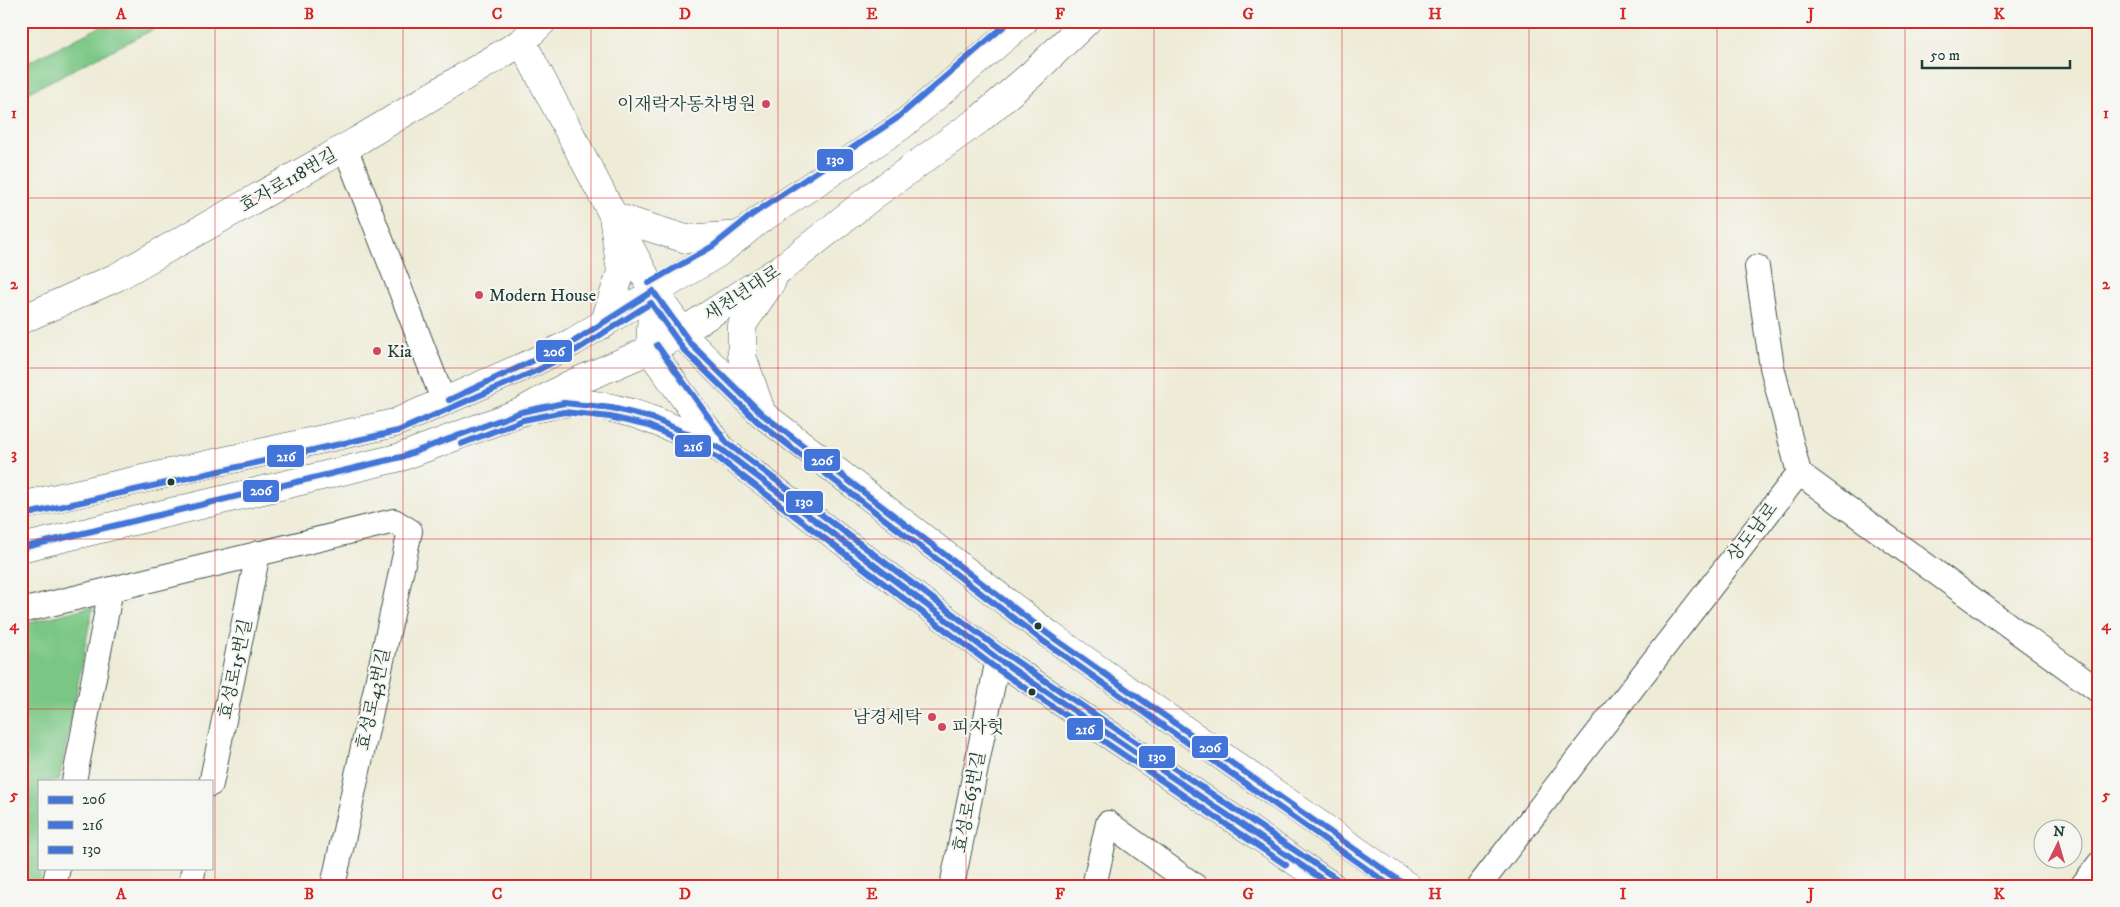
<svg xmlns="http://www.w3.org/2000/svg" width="2120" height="907" font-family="'IM FELL DW Pica','Noto Serif KR',serif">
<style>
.green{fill:#7ac785;stroke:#4c825c}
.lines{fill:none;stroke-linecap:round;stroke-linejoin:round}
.street-casing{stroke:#3e574c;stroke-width:26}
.secondary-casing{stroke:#3e574c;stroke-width:29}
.primary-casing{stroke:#3e574c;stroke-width:29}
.street{stroke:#fff;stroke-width:24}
.secondary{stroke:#fff;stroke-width:28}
.primary{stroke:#fff;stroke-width:28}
.bus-1-casing{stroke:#f6f6f2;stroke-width:10}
.bus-2-casing{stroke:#f6f6f2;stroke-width:10}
.bus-3-casing{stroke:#f6f6f2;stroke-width:10}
.bus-1{stroke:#4374d9;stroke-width:6}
.bus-2{stroke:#4374d9;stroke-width:6}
.bus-3{stroke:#4374d9;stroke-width:6}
.grid{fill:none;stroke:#d62828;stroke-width:1;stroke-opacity:0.55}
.poi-dot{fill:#d1495b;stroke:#f6f6f2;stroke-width:2}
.bus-dot{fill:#1f3d34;stroke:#f6f6f2;stroke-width:2}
.labels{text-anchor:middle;stroke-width:4;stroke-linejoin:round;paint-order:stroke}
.poi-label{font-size:18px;fill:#1f3d34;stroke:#f6f6f2;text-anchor:start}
.street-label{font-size:18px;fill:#1f3d34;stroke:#f6f6f2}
.line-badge{stroke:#f6f6f2;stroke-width:2}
.badge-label{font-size:14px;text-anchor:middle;font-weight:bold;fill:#fff}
.neatline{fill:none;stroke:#d62828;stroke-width:2}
.grid-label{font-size:16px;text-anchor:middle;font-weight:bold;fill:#d62828}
</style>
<rect width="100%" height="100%" fill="#f6f6f2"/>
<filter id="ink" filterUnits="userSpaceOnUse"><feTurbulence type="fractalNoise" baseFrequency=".02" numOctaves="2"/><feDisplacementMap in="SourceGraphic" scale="10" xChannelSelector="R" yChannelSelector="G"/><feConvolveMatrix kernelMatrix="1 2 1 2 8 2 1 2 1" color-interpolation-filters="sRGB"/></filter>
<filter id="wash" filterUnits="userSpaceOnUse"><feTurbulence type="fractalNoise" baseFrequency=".0096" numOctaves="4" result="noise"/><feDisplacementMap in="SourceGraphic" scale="20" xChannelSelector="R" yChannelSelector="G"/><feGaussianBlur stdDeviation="1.12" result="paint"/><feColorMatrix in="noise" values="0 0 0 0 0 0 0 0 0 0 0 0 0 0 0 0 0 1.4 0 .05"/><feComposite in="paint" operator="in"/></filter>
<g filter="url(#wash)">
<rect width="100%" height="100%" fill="#eeebd7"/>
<g class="green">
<path d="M112,21H170L21,96V66Z"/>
<path d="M93,606L59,781H39V868H42L39,885L21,882V625Z"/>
</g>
</g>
<g filter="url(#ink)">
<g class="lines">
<g class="street-casing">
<g id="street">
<path d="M345,147L444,402"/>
<path d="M1757,267L1772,367L1799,473"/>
<path d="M1799,473L2099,691"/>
<path d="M21,611L394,521L410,531L333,886"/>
<path d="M74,781L111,589"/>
<path d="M211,784L258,553"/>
<path d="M54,886L58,868"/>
<path d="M190,886L194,868"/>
<path d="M952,886L998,659"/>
<path d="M1094,886L1108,823L1195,886"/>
<path d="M1479,886L1799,473"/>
<path d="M2082,886L2099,864"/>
</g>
</g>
<g class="secondary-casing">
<g id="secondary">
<path d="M522,42L653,291"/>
<path d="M21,320L117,277L357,141L522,42L543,21"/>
</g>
</g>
<g class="primary-casing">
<g id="primary">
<path d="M653,291L691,344L762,414L1048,634L1407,886"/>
<path d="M653,291L650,350L721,449L998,659L1332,886"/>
<path d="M604,324L621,272L613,216L686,239L741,235"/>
<path d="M538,408C547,407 556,403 565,403C621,402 669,427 719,448"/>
<path d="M760,408L742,356V325L772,281"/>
<path d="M21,506L395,423L534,362L573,342L718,253L758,221L901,126L1024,21"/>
<path d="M21,548L401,457L521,412L569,385L650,350L682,332L782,268L874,195L980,119L1032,74L1087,21"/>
</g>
</g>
<use href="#street" class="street"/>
<use href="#secondary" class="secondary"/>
<use href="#primary" class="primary"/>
<g class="bus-1-casing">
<g id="bus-1">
<path d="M653,291L691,344L762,414L1048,634L1407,886"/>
<path d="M449,400L573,342L653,291"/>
<path d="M21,548L401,457L521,412L564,403L612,408L652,418L721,449L998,659L1332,886"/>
</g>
</g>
<g class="bus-2-casing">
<g id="bus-2">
<path d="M461,444L523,420L564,412L610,417L649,426L717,457L993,666L1286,865"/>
<path d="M23,515L398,431L538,370L578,349L651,303L684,350L757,421L1043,641L1391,886"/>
</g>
</g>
<g class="bus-3-casing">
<g id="bus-3">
<path d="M649,283L713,246L753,214L896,119L1010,21"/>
<path d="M657,345L727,443L1003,652L1337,879"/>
</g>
</g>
<use href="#bus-1" class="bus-1"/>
<use href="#bus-2" class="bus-2"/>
<use href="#bus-3" class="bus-3"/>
</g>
</g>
<path class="grid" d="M215,21V886M403,21V886M591,21V886M778,21V886M966,21V886M1154,21V886M1342,21V886M1529,21V886M1717,21V886M1905,21V886M21,198H2099M21,368H2099M21,539H2099M21,709H2099"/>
<g class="poi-dot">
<circle cx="766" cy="104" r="5"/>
<circle cx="479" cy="295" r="5"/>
<circle cx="377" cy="351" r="5"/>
<circle cx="932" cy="717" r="5"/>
<circle cx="942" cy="727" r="5"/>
</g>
<g class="bus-dot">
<circle cx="171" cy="482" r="4.5"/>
<circle cx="1038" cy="626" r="4.5"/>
<circle cx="1032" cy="692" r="4.5"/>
</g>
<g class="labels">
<g class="poi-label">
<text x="756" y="110" text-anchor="end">이재락자동차병원</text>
<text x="489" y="301">Modern House</text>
<text x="387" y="357">Kia</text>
<text x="922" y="723" text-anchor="end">남경세탁</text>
<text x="952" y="733">피자헛</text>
</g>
<g class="street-label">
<text transform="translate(288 180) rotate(-30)" y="6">효자로118번길</text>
<text transform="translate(742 293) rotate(-33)" y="6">새천년대로</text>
<text transform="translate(1752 532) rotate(-52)" y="6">상도남로</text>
<text transform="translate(235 669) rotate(-78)" y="6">효성로15번길</text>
<text transform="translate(373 699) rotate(-78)" y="6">효성로43번길</text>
<text transform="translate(969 802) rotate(-79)" y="6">효성로63번길</text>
</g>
</g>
<g class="line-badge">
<rect x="816" y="148" width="38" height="24" rx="5" fill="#4374d9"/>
<rect x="535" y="339" width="38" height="24" rx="5" fill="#4374d9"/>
<rect x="674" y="434" width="38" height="24" rx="5" fill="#4374d9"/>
<rect x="266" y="444" width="39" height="24" rx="5" fill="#4374d9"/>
<rect x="803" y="448" width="38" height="24" rx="5" fill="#4374d9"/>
<rect x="242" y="479" width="38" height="24" rx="5" fill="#4374d9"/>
<rect x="785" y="490" width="39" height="24" rx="5" fill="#4374d9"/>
<rect x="1066" y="717" width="38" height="24" rx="5" fill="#4374d9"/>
<rect x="1191" y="735" width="38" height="24" rx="5" fill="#4374d9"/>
<rect x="1138" y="745" width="38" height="24" rx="5" fill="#4374d9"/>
</g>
<g class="badge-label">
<text x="835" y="164">130</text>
<text x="554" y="356">206</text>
<text x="693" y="451">216</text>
<text x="286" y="461">216</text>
<text x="822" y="465">206</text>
<text x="261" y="495">206</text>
<text x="804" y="506">130</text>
<text x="1085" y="734">216</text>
<text x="1210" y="752">206</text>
<text x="1157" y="761">130</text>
</g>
<rect width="2120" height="907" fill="none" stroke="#f6f6f2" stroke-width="55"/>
<rect x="38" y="780" width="175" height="90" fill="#f6f6f2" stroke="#a0aca6"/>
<rect x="48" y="796" width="25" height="8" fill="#4374d9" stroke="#a0aca6"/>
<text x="82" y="804" font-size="15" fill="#1f3d34">206</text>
<rect x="48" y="821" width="25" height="8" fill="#4374d9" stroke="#a0aca6"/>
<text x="82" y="830" font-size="15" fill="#1f3d34">216</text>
<rect x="48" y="846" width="25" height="8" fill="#4374d9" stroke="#a0aca6"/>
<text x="82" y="854" font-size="15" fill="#1f3d34">130</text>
<g transform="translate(2058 844) rotate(5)"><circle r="24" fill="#f6f6f2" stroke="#a0aca6"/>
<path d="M0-4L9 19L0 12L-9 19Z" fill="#d1495b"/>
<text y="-8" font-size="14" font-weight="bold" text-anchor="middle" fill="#1f3d34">N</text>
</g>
<path d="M1922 60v8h148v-8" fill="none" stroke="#1f3d34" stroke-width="2.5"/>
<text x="1930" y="60" font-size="15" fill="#1f3d34" stroke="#f6f6f2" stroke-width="4" paint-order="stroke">50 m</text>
<rect x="28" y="28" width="2064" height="852" class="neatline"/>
<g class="grid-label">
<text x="121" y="19">A</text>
<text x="309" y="19">B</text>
<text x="497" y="19">C</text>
<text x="685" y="19">D</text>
<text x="872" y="19">E</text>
<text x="1060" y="19">F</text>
<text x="1248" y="19">G</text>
<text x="1435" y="19">H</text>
<text x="1623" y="19">I</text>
<text x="1811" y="19">J</text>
<text x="1999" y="19">K</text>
<text x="14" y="118">1</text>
<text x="2106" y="118">1</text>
<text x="14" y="289">2</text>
<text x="2106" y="289">2</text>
<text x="14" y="459">3</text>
<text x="2106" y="459">3</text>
<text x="14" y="630">4</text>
<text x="2106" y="630">4</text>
<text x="14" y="800">5</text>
<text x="2106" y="800">5</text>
<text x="121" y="899">A</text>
<text x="309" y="899">B</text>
<text x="497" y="899">C</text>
<text x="685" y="899">D</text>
<text x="872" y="899">E</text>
<text x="1060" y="899">F</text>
<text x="1248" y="899">G</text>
<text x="1435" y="899">H</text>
<text x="1623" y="899">I</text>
<text x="1811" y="899">J</text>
<text x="1999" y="899">K</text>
</g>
</svg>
